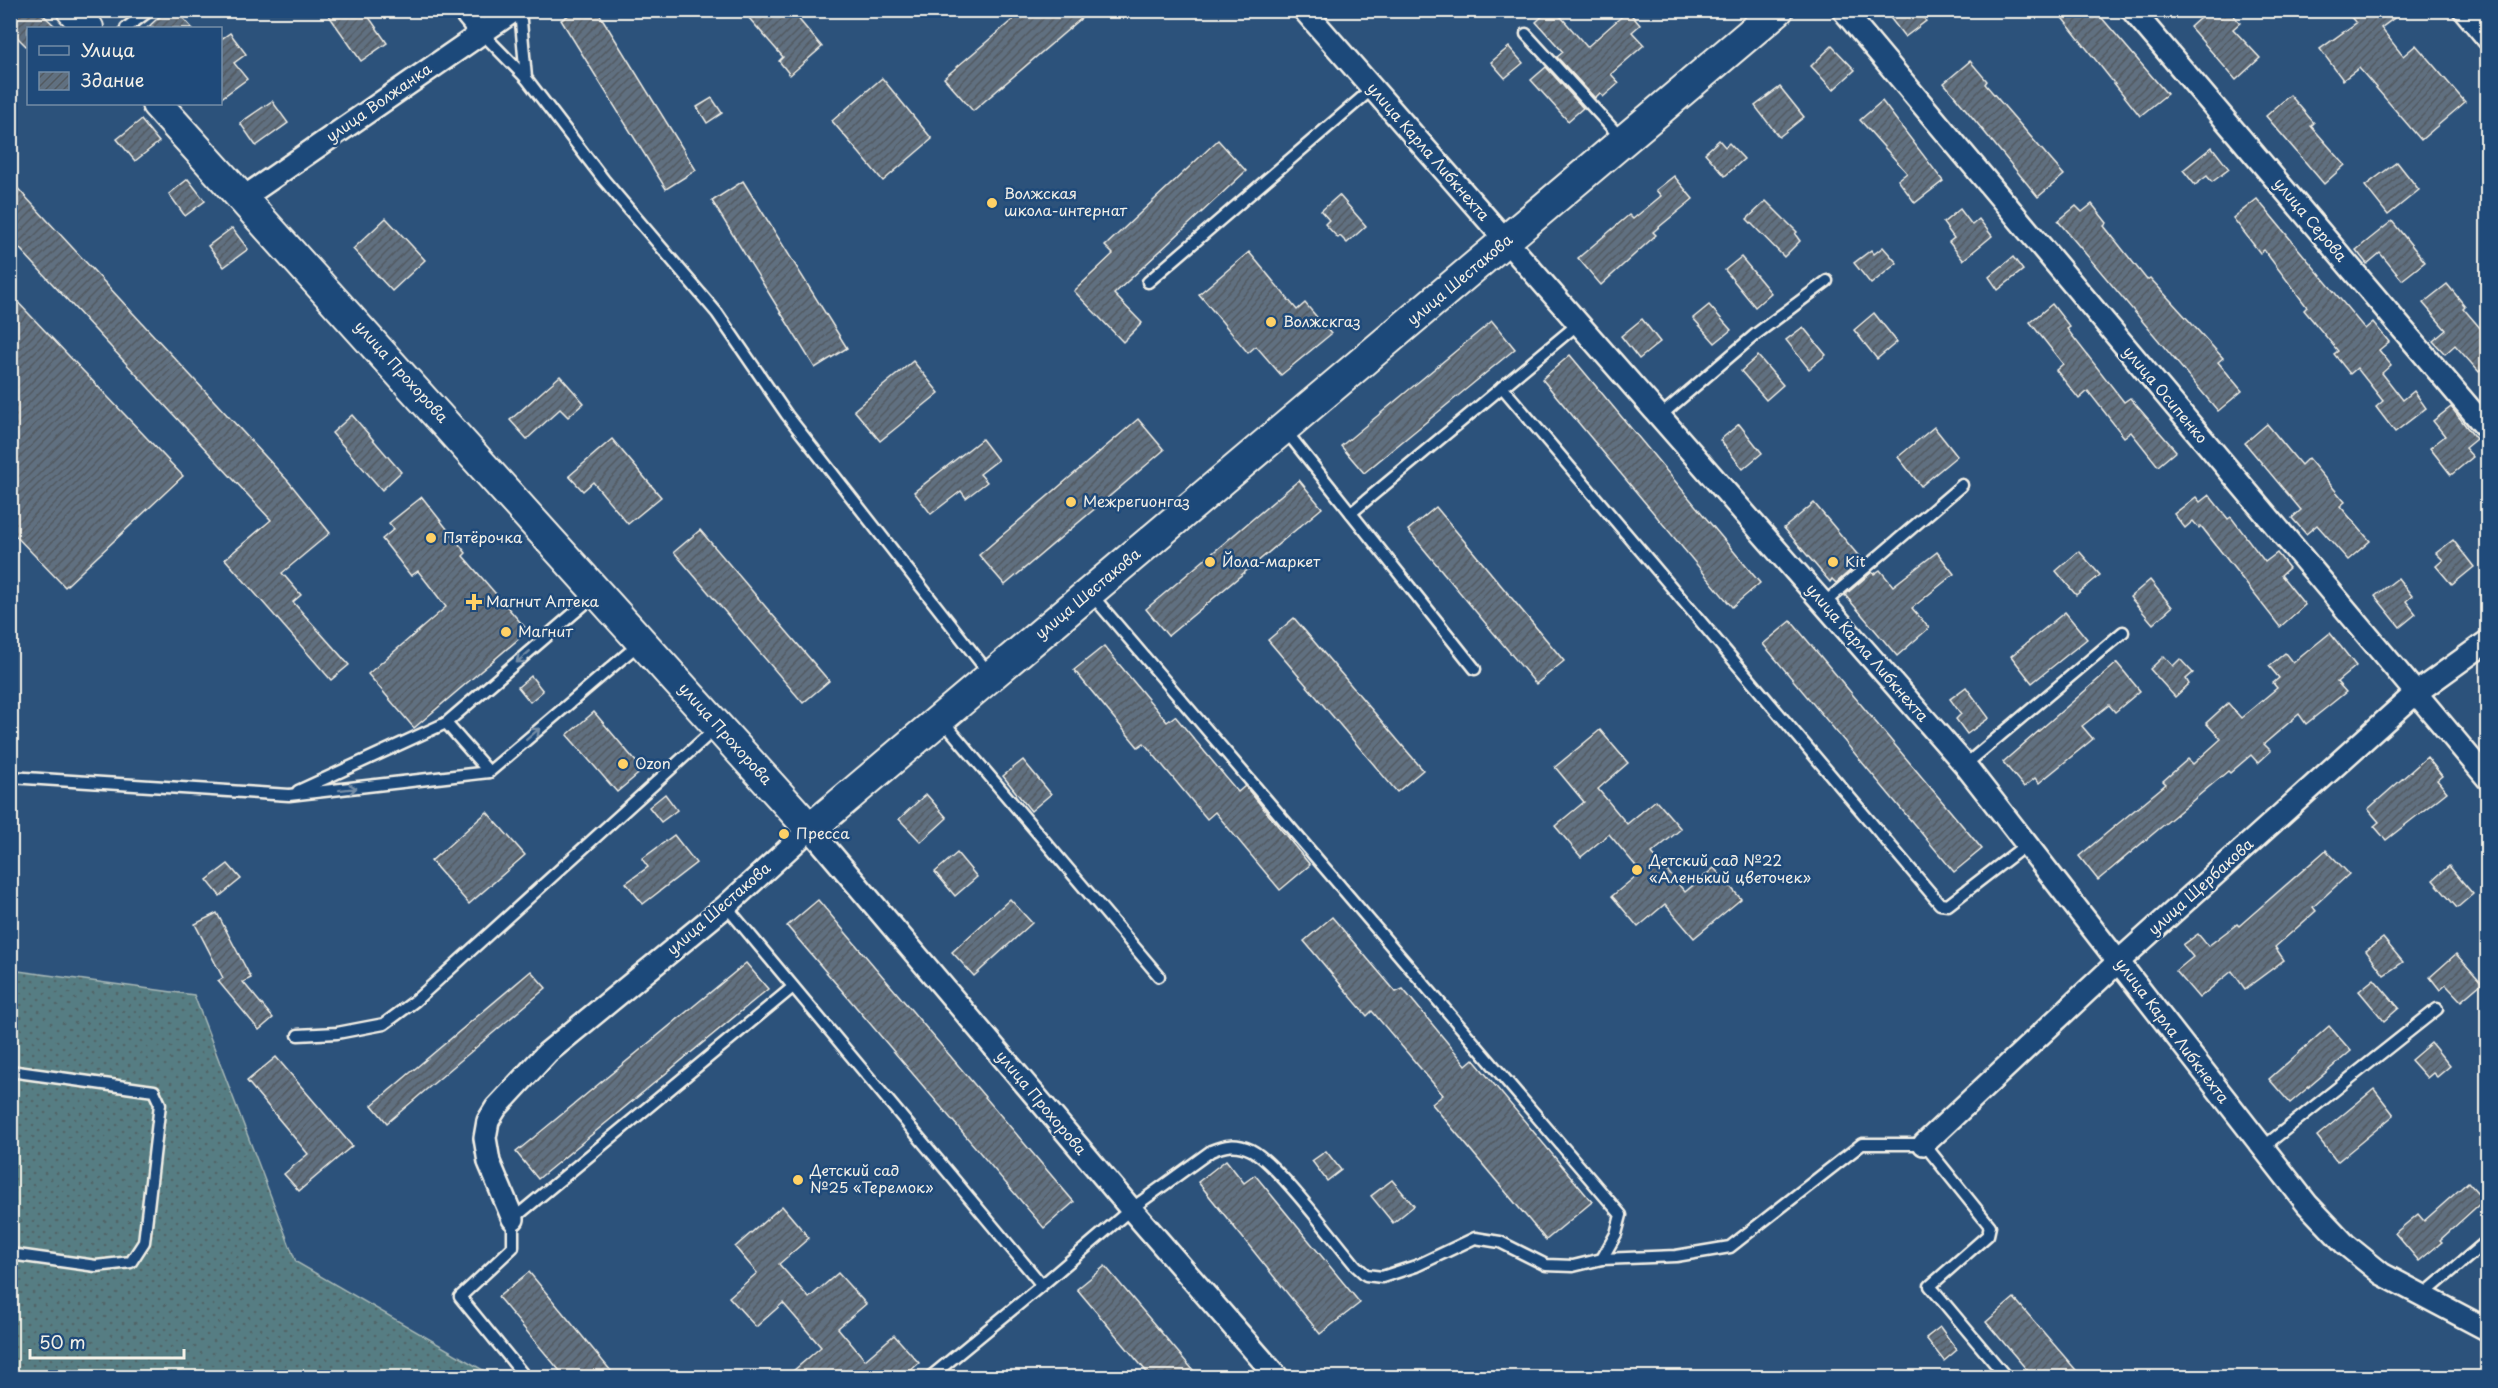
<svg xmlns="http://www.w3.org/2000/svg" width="2498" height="1388" font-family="'Playpen Sans',sans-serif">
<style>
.garden{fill:url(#garden-dots);stroke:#a6b7b6;stroke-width:1.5}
.building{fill:url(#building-hatch);stroke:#f4f1e8;stroke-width:1.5}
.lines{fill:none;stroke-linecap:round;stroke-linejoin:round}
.service-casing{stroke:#f4f1e8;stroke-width:15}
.minor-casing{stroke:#f4f1e8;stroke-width:26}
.secondary-casing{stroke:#f4f1e8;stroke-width:34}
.service{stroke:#1f4a7a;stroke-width:10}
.minor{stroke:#1f4a7a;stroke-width:21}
.secondary{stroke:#1f4a7a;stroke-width:30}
.oneway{stroke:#748da6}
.poi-dot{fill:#ffd166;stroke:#1f4a7a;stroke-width:2}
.labels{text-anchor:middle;stroke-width:5;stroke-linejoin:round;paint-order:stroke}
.street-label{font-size:15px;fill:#f4f1e8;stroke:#1f4a7a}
.poi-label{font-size:15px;fill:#f4f1e8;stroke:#1f4a7a;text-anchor:start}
</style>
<defs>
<pattern id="garden-dots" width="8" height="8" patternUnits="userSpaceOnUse" patternTransform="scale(1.5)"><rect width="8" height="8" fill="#577d83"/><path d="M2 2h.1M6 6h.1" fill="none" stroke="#516568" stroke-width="1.8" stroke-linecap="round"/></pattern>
<pattern id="building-hatch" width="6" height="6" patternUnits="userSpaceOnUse" patternTransform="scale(1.5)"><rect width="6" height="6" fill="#607080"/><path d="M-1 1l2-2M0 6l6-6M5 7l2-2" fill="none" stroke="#535a60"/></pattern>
</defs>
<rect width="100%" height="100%" fill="#2c527b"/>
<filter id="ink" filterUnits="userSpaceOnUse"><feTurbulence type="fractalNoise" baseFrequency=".0167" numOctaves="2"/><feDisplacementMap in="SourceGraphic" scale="12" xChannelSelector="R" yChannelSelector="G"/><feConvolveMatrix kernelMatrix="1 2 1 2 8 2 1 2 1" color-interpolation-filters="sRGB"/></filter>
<g filter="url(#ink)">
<path class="garden" d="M11,970L194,995L296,1262L495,1377L11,1378Z"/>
<g class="building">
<path d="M10,10H38L57,28H28V48L10,30Z"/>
<path d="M167,10H176L192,28H147Z"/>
<path d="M325,10H364L387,43L361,61Z"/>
<path d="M577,10H597L696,170L666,189L561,20Z"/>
<path d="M742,10H791L822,47L790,75L779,61L783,57Z"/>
<path d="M1024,10H1091L973,111L944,78Z"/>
<path d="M1549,10H1555L1587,47L1628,11L1640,25L1632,32L1644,45L1611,74L1619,83L1603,97L1600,93L1595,98L1557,57L1563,52L1536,22Z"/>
<path d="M1884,10H1918L1926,21L1905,37Z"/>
<path d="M2056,10H2095L2167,94L2140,116Z"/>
<path d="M2209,10H2229L2240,23L2233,29L2260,58L2236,80L2190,27Z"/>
<path d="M2345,10H2405L2381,28L2403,56L2416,45L2465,102L2421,140L2359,68L2343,80L2320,49L2356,23Z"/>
<path d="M230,33L246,54L234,63L247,79L220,99V40Z"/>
<path d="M1832,46L1855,70L1833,90L1811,66Z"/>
<path d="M1509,47L1523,63L1505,78L1491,62Z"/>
<path d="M1970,61L1987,81L1985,84L2064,175L2038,197L1944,83Z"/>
<path d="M1546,67L1583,108L1568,121L1531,80Z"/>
<path d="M882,78L932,139L883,181L832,121Z"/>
<path d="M1780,87L1804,117L1779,137L1755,106Z"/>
<path d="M2290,95L2314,123L2311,126L2345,165L2324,184L2266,116Z"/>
<path d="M712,98L722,113L707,123L697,107Z"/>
<path d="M272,101L288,123L256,146L240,123Z"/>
<path d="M1882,101L1943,181L1915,203L1898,180L1907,173L1860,120Z"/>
<path d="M141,120L159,142L135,161L117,139Z"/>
<path d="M1218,140L1246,171L1114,294L1142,323L1123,342L1074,291L1113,254L1105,246Z"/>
<path d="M1719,140L1725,147L1729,143L1744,159L1725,176L1705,153Z"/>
<path d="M2212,147L2229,169L2212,182L2207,176L2195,185L2183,170Z"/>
<path d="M2397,162L2419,190L2388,215L2365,186Z"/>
<path d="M1674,176L1693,199L1653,232L1656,235L1601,285L1578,258L1629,215L1633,219L1661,196L1656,190Z"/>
<path d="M188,179L205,201L185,216L169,194Z"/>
<path d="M10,180L289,482L330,533L282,573L301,595L293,602L349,665L331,680L225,559L271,520L10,238Z"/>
<path d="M743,181L847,348L815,368L712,201Z"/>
<path d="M1339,195L1366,226L1347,243L1340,236L1338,238L1325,224L1329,220L1321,211Z"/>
<path d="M2257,199L2365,329L2373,322L2389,342L2379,350L2391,365L2382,373L2403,400L2414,391L2426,408L2395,432L2376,407L2383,401L2357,368L2350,374L2334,354L2338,351L2304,310L2307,307L2264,250L2260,253L2233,218Z"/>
<path d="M1766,201L1797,232L1795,234L1800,241L1784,257L1747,219Z"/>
<path d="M2092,204L2107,223L2104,226L2147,280L2150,278L2223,358L2218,362L2242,391L2218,411L2058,221L2076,206L2082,212Z"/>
<path d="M1960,209L1972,225L1979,219L1992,236L1963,260L1949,242L1954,238L1943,223Z"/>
<path d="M386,218L425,260L392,291L353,249Z"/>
<path d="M2392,221L2425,262L2402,280L2380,253L2367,264L2356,250Z"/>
<path d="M232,228L248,249L224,267L208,246Z"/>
<path d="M1883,247L1897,263L1871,284L1854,263L1871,250L1874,254Z"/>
<path d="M1249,252L1297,310L1305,303L1331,334L1281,375L1256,346L1248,353L1199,294Z"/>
<path d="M1741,257L1771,293L1755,307L1725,270Z"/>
<path d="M2013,257L2023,270L1998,290L1989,277Z"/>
<path d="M2447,284L2465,306L2463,308L2487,336V364L2479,372L2455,345L2445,354L2433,341L2446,330L2423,303Z"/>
<path d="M10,294L183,476L65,587L10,530Z"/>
<path d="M2052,304L2070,327L2067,329L2124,402L2130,398L2176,451L2158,466L2131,432L2124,437L2088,391L2079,399L2056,370L2063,364L2030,322Z"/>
<path d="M1709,305L1731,330L1715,343L1693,318Z"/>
<path d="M1874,313L1897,342L1877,359L1854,330Z"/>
<path d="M1642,319L1660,342L1639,359L1621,336Z"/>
<path d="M1492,321L1515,349L1364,473L1341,446Z"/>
<path d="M1803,327L1826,355L1809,369L1786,340Z"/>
<path d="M1570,355L1760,583L1732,607L1542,379Z"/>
<path d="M1758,356L1783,385L1766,400L1741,371Z"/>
<path d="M913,361L939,393L880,441L854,410Z"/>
<path d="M560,376L584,403L568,417L560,409L527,439L510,420Z"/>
<path d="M2451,407L2476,439L2465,448L2473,457L2451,475L2430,448L2445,436L2433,421Z"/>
<path d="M352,415L401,472L382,490L332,433Z"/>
<path d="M1138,419L1164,450L1005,585L979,555Z"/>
<path d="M1739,424L1762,453L1743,469L1720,440Z"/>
<path d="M2267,424L2301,465L2308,458L2345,502L2340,506L2370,541L2348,560L2317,525L2306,534L2292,518L2301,510L2245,443Z"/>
<path d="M1934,427L1957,456L1921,486L1898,457Z"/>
<path d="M612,439L661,497L628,524L593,482L583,491L569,476Z"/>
<path d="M982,439L998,460L980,474L987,482L966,498L961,491L931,514L914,492Z"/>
<path d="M1299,480L1322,508L1168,636L1146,609Z"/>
<path d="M2209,495L2228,519L2231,517L2265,562L2277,553L2289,568L2281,575L2305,605L2280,627L2201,526L2199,528L2193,521L2185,528L2174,514L2196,497L2200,502Z"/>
<path d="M422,497L466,553L463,556L528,631L414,728L368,674L446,607L418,571L411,576L382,539L394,529L389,523Z"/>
<path d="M1814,503L1862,560L1836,583L1832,579L1830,582L1784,528Z"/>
<path d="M1436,507L1564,661L1536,684L1408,530Z"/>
<path d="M700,530L829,681L803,703L674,552Z"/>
<path d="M2453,540L2474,567L2452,585L2436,566L2443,560L2436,553Z"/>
<path d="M2079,551L2100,575L2076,595L2056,571Z"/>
<path d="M1937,552L1954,574L1912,608L1929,628L1897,656L1845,595L1872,572L1874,574L1880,570L1893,586Z"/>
<path d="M2398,578L2412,596L2406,601L2416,614L2400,627L2375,596Z"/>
<path d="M2150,580L2172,607L2153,624L2130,597Z"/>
<path d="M2065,612L2087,639L2032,683L2011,656Z"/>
<path d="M1294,618L1423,770L1397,792L1268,640Z"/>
<path d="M1791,621L1982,849L1954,872L1763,644Z"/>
<path d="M2330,633L2356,666L2337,682L2346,692L2306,724L2299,714L2264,744L2271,751L2258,763L2251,755L2230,773L2228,771L2098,880L2079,856L2166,784L2163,781L2188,759L2193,764L2221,739L2206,723L2228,703L2241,718L2277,688L2273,683L2279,678L2269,666L2285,653L2293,663Z"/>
<path d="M1104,646L1167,722L1175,716L1238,792L1245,786L1310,865L1280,890L1215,812L1207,819L1144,743L1138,747L1074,670Z"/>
<path d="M2164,656L2173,666L2180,659L2193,673L2186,679L2189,684L2175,697L2150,669Z"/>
<path d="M2117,663L2140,691L2115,712L2109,705L2082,726L2093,739L2039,783L2035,778L2024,787L2003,762Z"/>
<path d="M531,676L543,691L530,702L518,687Z"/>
<path d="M1966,687L1989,718L1967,734L1956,719L1961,714L1950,699Z"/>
<path d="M594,712L643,770L617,792L567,735Z"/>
<path d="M1600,730L1628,763L1598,789L1627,824L1656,800L1681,829L1652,853L1685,892L1714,868L1741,899L1694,938L1665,904L1638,927L1612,896L1641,872L1609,834L1581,857L1555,826L1584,802L1555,767Z"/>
<path d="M2427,757L2442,776L2437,780L2447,792L2386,840L2374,826L2379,822L2368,809Z"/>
<path d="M1023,760L1051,794L1031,811L1003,776Z"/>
<path d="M665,794L677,810L661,822L649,807Z"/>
<path d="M926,794L947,818L921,842L899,819Z"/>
<path d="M487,812L525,855L469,904L431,861Z"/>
<path d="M674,835L696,863L643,904L626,883L648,867L642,859Z"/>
<path d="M2326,850L2349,874L2313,907L2316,911L2275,947L2284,960L2245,989L2232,971L2199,998L2176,971L2193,957L2183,945L2198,934L2208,946L2237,924L2239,926Z"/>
<path d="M957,853L977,877L955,896L935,872Z"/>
<path d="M228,864L241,879L220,896L207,880Z"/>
<path d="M2449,866L2473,894L2457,908L2433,880Z"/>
<path d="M1010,899L1032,923L974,976L952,952Z"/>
<path d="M818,900L1074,1202L1044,1228L787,926Z"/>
<path d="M217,913L251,978L243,982L273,1018L259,1030L218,981L223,978L195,924Z"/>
<path d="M1332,917L1396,992L1403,989L1466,1065L1473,1059L1592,1202L1546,1240L1432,1104L1443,1095L1372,1011L1367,1016L1304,941Z"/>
<path d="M2383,938L2403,962L2384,975L2366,951Z"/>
<path d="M2456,954L2482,983L2461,1001L2446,985L2440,990L2430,977Z"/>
<path d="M746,963L768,989L538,1179L516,1152Z"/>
<path d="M531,971L546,988L387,1123L372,1105Z"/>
<path d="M2374,979L2399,1008L2384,1021L2359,991Z"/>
<path d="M2329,1026L2351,1051L2290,1103L2269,1079Z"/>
<path d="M2431,1043L2450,1066L2437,1077L2433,1073L2427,1078L2411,1060Z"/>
<path d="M276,1057L352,1146L299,1191L284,1174L308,1154L247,1081Z"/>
<path d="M2374,1089L2394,1115L2337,1162L2317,1136Z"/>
<path d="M1326,1151L1341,1170L1327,1181L1312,1161Z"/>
<path d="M1226,1160L1244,1183L1255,1175L1360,1303L1320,1334L1198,1182Z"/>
<path d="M1392,1180L1414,1206L1393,1223L1371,1196Z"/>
<path d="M2468,1182L2484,1200L2440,1240L2442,1242L2419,1261L2395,1233L2418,1214L2424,1221Z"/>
<path d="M782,1206L809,1238L779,1264L809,1298L838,1273L866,1304L838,1328L865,1360L894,1335L919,1363L903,1377H786L821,1347L783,1303L756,1327L729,1297L757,1273L735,1247Z"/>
<path d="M1105,1266L1199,1377H1151L1077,1289Z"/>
<path d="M529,1272L616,1377H565L498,1297Z"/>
<path d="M2014,1298L2082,1377H2033L1986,1322Z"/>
<path d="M1940,1327L1957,1350L1944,1361L1926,1338Z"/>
</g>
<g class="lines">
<g class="service-casing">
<g id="service">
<path d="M520,10L526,78L604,180L717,313L787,415L991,676"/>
<path d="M126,28L150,10"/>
<path d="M481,32L526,78"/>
<path d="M1526,34L1622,139"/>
<path d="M1148,282L1372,89"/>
<path d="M1502,387L1940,904L1948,905L2027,844"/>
<path d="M1659,417L1756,334L1827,281"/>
<path d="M1285,430L1475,669"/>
<path d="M1351,513L1578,324"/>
<path d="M1090,593L1621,1215L1616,1234L1602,1259"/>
<path d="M1823,604L1962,485"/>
<path d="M942,720L1159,976"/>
<path d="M446,723L489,772"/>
<path d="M1965,765L2123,632"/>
<path d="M10,777L289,795L489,772L640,643"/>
<path d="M298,791L446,723L595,595"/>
<path d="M726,906L1042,1285L1131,1209L1211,1151C1225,1145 1236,1143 1251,1150C1276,1162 1334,1240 1356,1266L1366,1275L1382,1277L1416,1266L1475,1238L1500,1242L1546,1265L1573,1266L1602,1259L1676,1256L1730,1247L1862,1144H1924L1990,1226L1988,1235L1930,1286L2007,1378"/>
<path d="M298,1035L337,1033L384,1024L415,1001L717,727"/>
<path d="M10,1071L154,1091L160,1104L144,1242L131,1262L96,1266L10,1254"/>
<path d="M2262,1148L2437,1009"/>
<path d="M2422,1296L2488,1240"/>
<path d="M526,1378L460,1297L513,1247V1219L793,987"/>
<path d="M929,1378L1042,1285"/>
</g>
</g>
<g class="minor-casing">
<g id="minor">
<path d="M463,10L481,32"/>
<path d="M1304,10L1965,765L2307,1204L2345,1244L2382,1274L2488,1330"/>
<path d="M1843,10L2488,779"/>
<path d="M2132,10L2488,430"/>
<path d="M2464,10L2488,39"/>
<path d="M243,198L515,10"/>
<path d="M1924,1144L2119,961L2416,693L2488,641"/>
<path d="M513,1219L489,1162L485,1138L488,1121L496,1108L547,1053L726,906L810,829L1131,1209L1278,1378"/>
</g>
</g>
<g class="secondary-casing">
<g id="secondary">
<path d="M72,10L88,28"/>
<path d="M157,104L810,829L1778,10"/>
</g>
</g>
<use href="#service" class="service"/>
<use href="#minor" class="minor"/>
<use href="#secondary" class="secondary"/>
</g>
<defs><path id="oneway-shaft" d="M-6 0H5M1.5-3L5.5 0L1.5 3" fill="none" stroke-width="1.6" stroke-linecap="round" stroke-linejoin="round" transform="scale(1.5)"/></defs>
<g class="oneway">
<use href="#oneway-shaft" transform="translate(523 657) rotate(139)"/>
<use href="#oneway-shaft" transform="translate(533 734) rotate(-41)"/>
<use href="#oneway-shaft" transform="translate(348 789) rotate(-7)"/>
</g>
</g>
<g class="poi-dot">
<circle cx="992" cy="203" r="6"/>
<circle cx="1271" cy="322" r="6"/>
<circle cx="1071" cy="502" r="6"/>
<circle cx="431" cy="538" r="6"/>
<circle cx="1210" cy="562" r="6"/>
<circle cx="1833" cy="562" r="6"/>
<path d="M471 593h6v6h6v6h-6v6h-6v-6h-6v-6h6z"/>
<circle cx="506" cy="632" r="6"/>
<circle cx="623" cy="764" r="6"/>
<circle cx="784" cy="834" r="6"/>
<circle cx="1637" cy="870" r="6"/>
<circle cx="798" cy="1180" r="6"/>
</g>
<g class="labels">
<g class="street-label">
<text transform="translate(379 103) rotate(-35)" y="5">улица Волжанка</text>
<text transform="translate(1428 152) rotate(49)" y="5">улица Карла Либкнехта</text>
<text transform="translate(2310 220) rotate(50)" y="5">улица Серова</text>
<text transform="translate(1460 280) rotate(-40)" y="5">улица Шестакова</text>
<text transform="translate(401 372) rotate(48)" y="5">улица Прохорова</text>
<text transform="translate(2165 395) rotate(50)" y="5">улица Осипенко</text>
<text transform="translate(1088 594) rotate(-40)" y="5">улица Шестакова</text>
<text transform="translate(1867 653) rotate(49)" y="5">улица Карла Либкнехта</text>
<text transform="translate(725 734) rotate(48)" y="5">улица Прохорова</text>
<text transform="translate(2201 887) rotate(-42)" y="5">улица Щербакова</text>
<text transform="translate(719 909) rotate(-41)" y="5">улица Шестакова</text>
<text transform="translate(2172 1031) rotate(53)" y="5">улица Карла Либкнехта</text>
<text transform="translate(1041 1103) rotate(50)" y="5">улица Прохорова</text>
</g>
<g class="poi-label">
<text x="1004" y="199">Волжская<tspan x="1004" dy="17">школа-интернат</tspan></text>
<text x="1283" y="327">Волжскгаз</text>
<text x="1083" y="507">Межрегионгаз</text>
<text x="443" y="543">Пятёрочка</text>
<text x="1222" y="567">Йола-маркет</text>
<text x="1845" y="567">Kit</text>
<text x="486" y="607">Магнит Аптека</text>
<text x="518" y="637">Магнит</text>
<text x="635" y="769">Ozon</text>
<text x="796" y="839">Пресса</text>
<text x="1649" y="866">Детский сад №22<tspan x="1649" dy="17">«Аленький цветочек»</tspan></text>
<text x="810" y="1176">Детский сад<tspan x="810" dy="17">№25 «Теремок»</tspan></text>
</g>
</g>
<rect width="2498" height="1388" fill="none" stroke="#1f4a7a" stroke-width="36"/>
<rect x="18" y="18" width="2462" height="1352" fill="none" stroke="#f4f1e8" stroke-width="2" filter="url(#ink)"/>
<rect x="27" y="27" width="195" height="78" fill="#1f4a7a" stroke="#748da6" stroke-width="1.5"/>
<rect x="39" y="46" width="30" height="9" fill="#1f4a7a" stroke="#748da6" stroke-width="1.5"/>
<text x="81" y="57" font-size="18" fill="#f4f1e8">Улица</text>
<rect x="39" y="72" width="30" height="18" fill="url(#building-hatch)" stroke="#748da6" stroke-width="1.5"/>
<text x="81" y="87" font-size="18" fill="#f4f1e8">Здание</text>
<path d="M30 1349v9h154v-9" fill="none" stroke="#f4f1e8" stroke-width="3"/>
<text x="39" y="1349" font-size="18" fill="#f4f1e8" stroke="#1f4a7a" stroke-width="4.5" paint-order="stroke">50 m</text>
</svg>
